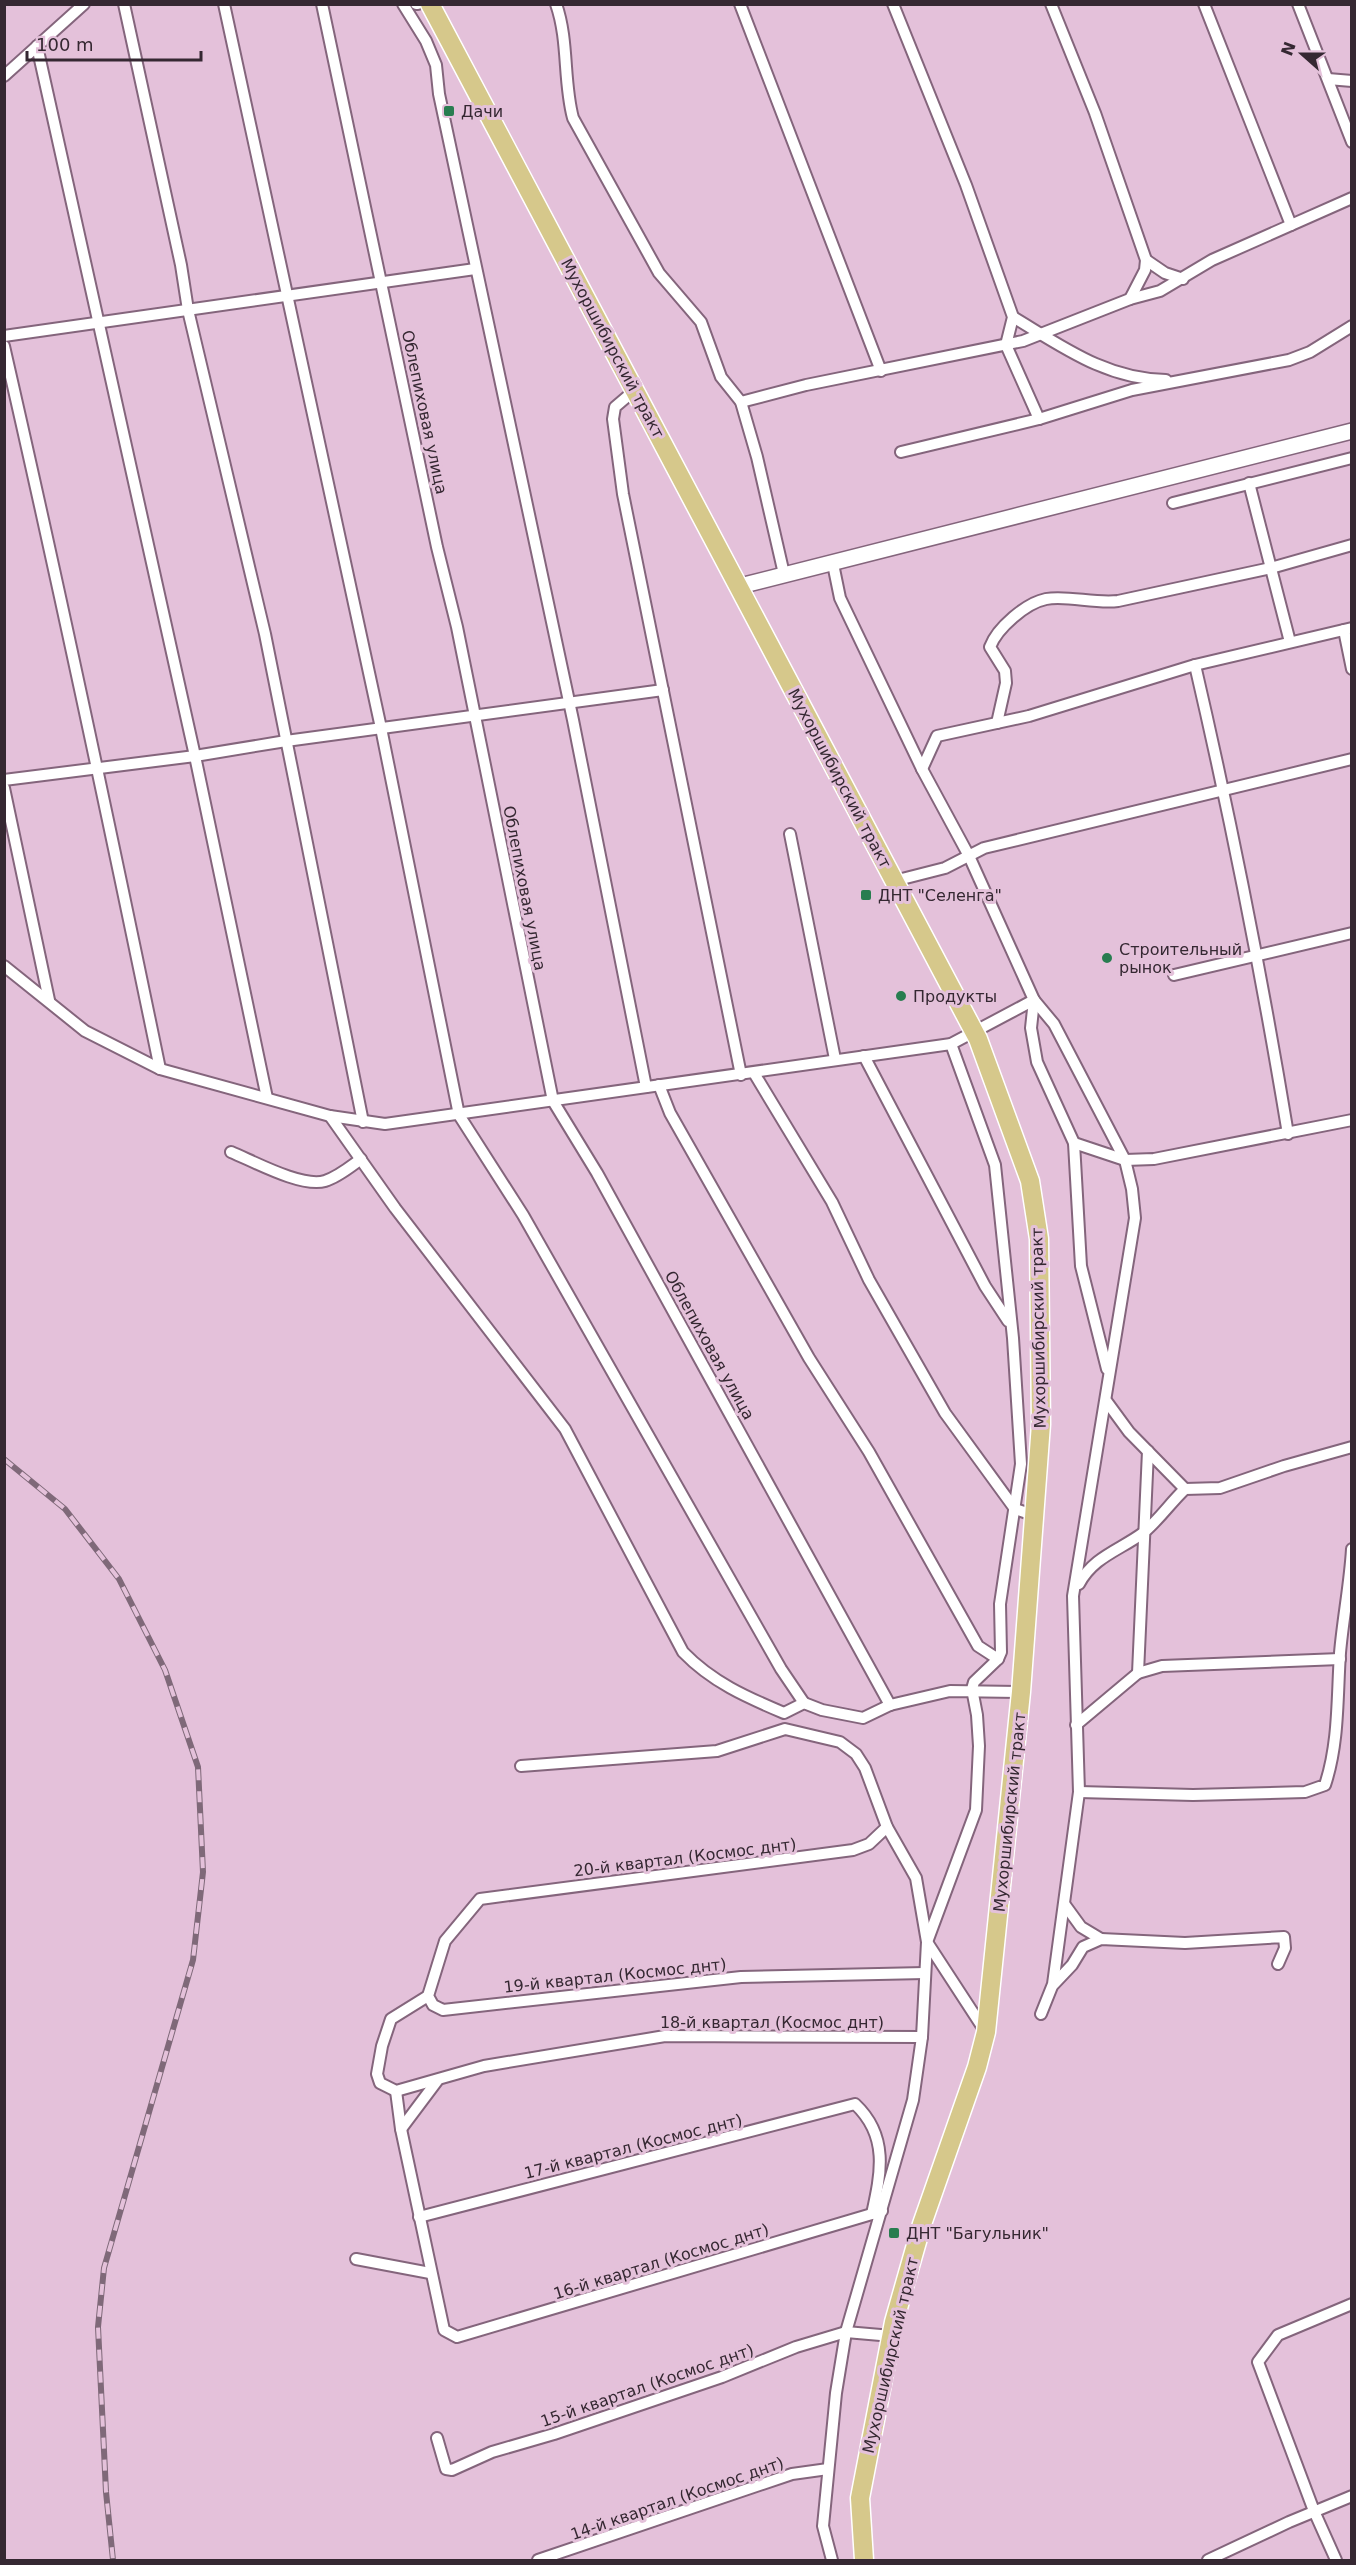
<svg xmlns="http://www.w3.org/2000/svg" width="1356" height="2565" font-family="'DejaVu Sans',sans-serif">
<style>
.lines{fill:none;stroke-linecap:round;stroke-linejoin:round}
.street-casing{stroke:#84657c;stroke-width:14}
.secondary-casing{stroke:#84657c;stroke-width:18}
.primary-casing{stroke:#fff;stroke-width:21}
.street{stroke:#fff;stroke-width:10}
.secondary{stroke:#fff;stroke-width:15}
.primary{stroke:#d6c88b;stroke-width:18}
.rail-casing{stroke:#7f6979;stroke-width:6}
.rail{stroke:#e4c1da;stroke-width:4;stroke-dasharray:11;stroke-linecap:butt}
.poi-dot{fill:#287d50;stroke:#e4c1da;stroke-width:2}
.labels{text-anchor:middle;stroke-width:6;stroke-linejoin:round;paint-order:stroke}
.poi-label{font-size:16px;fill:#352832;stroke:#e4c1da;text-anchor:start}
.street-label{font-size:16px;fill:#352832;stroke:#e4c1da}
</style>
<rect width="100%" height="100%" fill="#e4c1da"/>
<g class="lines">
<g class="street-casing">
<g id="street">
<path d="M124,4L181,265L188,310L265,634L363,1122"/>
<path d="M224,4L381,728L459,1115L523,1215L781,1669L804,1703"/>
<path d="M322,4L437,547L457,627L553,1101L597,1173L890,1705"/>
<path d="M403,4L426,41L436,65L439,94L573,720L646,1087"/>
<path d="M416,4H418"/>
<path d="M556,4C569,41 563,81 573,118L659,273L701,322L721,377L741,402L757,457L784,574"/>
<path d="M740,4L881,371"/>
<path d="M893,4L966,185L1013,317L1006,345L1039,419"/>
<path d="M1051,4L1095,113L1146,260L1145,270L1130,299"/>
<path d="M1204,4L1291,225"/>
<path d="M1298,4L1352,142"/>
<path d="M37,46L195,756L267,1098"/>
<path d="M4,76L84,4"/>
<path d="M1328,79L1352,81"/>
<path d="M1146,260L1165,273L1183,279"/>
<path d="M1013,317C1063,347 1106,379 1166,380"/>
<path d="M4,336L475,269"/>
<path d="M4,346C59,586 110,827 160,1069"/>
<path d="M635,390L615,407L613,419L623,494L741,1075"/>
<path d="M741,402L806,385L1023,341L1130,299L1160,291L1212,260L1352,198"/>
<path d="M901,452L1039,419L1132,390L1289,360L1310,352L1352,326"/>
<path d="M1249,483L1290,642"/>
<path d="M1173,503L1352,458"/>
<path d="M833,564L840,598L922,769L969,856L1034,1000L1054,1024L1125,1160L1132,1189L1135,1218L1073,1596L1079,1792L1053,1984L1041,2014"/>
<path d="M1344,630L1352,669"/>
<path d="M1195,665C1231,820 1262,977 1288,1134"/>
<path d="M997,723L1006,683L1005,671L990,647C997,628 1026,603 1046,599C1067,595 1095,604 1118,601L1271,568L1352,545"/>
<path d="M922,769L937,736L1029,716L1195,665L1352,628"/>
<path d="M4,780L195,756L286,741L663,690"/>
<path d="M4,788L49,1000"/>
<path d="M790,834L835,1059"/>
<path d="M894,881L945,868L984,848L1352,759"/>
<path d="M4,966L85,1031L160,1069L330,1116L385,1124L951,1044L1034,1000"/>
<path d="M1174,975L1352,933"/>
<path d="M1034,1000L1031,1028L1037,1062L1074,1143L1081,1266L1107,1369"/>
<path d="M864,1056L985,1286L1008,1321"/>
<path d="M754,1073L832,1202L869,1280L945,1413L1015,1509L1033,1515"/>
<path d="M659,1085L670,1113L809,1358L869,1452L978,1646L998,1659"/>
<path d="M330,1116L395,1208L565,1429L683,1652C712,1682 746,1697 784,1713L804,1703L822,1710L863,1718L890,1705L950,1691L1021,1692"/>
<path d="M1074,1143L1125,1160L1154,1159L1352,1120"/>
<path d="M231,1152C253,1161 302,1188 325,1181C338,1177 350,1167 361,1159"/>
<path d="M1107,1402L1129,1432L1185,1489"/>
<path d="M1079,1584C1093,1557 1120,1550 1143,1533C1158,1521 1171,1502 1185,1489L1220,1488L1284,1466L1352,1447"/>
<path d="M1138,1673L1148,1451"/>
<path d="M1076,1725L1138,1673L1162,1666L1340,1659"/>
<path d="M521,1766L717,1751L785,1729L840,1742L856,1754L865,1768L887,1827L916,1878L927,1942L985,2031"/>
<path d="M1079,1792L1193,1795L1305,1792L1325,1785C1339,1743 1337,1698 1340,1653C1343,1618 1350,1584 1352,1549"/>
<path d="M887,1827L869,1844L853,1850L480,1899L445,1941L428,1996L433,2005L443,2010L741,1977L925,1973"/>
<path d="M1065,1905L1081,1927L1101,1939"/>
<path d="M1054,1984L1072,1965L1083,1947L1101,1939L1185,1943L1284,1937L1285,1948L1278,1964"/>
<path d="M428,1996L391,2019L382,2046L377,2074L380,2083L396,2091L484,2066L665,2036L922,2037"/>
<path d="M396,2091L401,2129L444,2330L457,2337L882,2211"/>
<path d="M401,2129L437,2081"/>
<path d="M419,2217L855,2104C889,2136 881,2173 872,2214"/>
<path d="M356,2259L430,2273"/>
<path d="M437,2438L446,2469L452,2470L492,2452L554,2434L722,2377L796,2347L846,2332L892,2336"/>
<path d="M538,2560L792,2474L828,2469"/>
<path d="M832,2560L823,2526L836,2393L846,2332L913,2100L922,2037L927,1942L976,1810L979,1746L977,1715L972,1689L974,1682L998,1659L1001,1652L1000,1604L1021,1464L1013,1338L995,1165L951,1044"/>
<path d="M1208,2560L1289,2522L1352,2496"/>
<path d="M1336,2560L1314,2511L1258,2362L1278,2335L1352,2304"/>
</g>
</g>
<g class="secondary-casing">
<path id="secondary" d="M740,586L1352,431"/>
</g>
<g class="primary-casing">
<path id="primary" d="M430,4L978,1039L1030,1181L1039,1239L1041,1424L1021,1692L986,2032L977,2067L922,2224L894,2322L860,2498L864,2560"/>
</g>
<use href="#street" class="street"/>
<use href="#secondary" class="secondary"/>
<use href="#primary" class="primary"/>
<g class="rail-casing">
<path id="rail" d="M4,1459L65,1509L119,1579L165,1670L198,1767L203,1872L193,1960L104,2268L98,2327L106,2492L113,2560"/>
</g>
<use href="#rail" class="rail"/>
</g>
<g class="poi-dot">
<rect x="443" y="105" width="12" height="12" rx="3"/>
<rect x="860" y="889" width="12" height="12" rx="3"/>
<circle cx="1107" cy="958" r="6"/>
<circle cx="901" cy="996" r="6"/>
<rect x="888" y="2227" width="12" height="12" rx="3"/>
</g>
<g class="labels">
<g class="poi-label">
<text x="461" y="117">Дачи</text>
<text x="878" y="901">ДНТ "Селенга"</text>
<text x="1119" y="955">Строительный<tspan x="1119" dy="18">рынок</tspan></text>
<text x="913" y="1002">Продукты</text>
<text x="906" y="2239">ДНТ "Багульник"</text>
</g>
<g class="street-label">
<text transform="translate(613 348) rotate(62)" y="6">Мухоршибирский тракт</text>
<text transform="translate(425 412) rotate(78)" y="6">Облепиховая улица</text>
<text transform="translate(840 778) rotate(62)" y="6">Мухоршибирский тракт</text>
<text transform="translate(525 888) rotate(79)" y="6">Облепиховая улица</text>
<text transform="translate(1038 1328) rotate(-91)" y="6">Мухоршибирский тракт</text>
<text transform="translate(710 1345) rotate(61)" y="6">Облепиховая улица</text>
<text transform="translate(1009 1812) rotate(-84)" y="6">Мухоршибирский тракт</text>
<text transform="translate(685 1857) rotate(-7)" y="6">20-й квартал (Космос днт)</text>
<text transform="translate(615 1975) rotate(-6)" y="6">19-й квартал (Космос днт)</text>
<text x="772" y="2028">18-й квартал (Космос днт)</text>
<text transform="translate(633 2146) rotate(-14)" y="6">17-й квартал (Космос днт)</text>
<text transform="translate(661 2261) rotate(-17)" y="6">16-й квартал (Космос днт)</text>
<text transform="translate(890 2355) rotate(-77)" y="6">Мухоршибирский тракт</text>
<text transform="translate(647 2385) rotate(-19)" y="6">15-й квартал (Космос днт)</text>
<text transform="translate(677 2498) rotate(-19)" y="6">14-й квартал (Космос днт)</text>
</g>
</g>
<rect width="1356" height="2565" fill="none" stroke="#352832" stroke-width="12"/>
<g transform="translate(1302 54) rotate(291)" stroke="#e4c1da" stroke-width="4.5" paint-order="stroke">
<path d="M0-4.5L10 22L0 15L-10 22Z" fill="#352832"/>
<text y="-9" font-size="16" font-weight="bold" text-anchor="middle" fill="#352832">N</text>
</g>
<path d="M27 51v9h174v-9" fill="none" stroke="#352832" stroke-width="3"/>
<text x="36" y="51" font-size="18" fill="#352832" stroke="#e4c1da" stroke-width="4.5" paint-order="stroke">100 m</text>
</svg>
